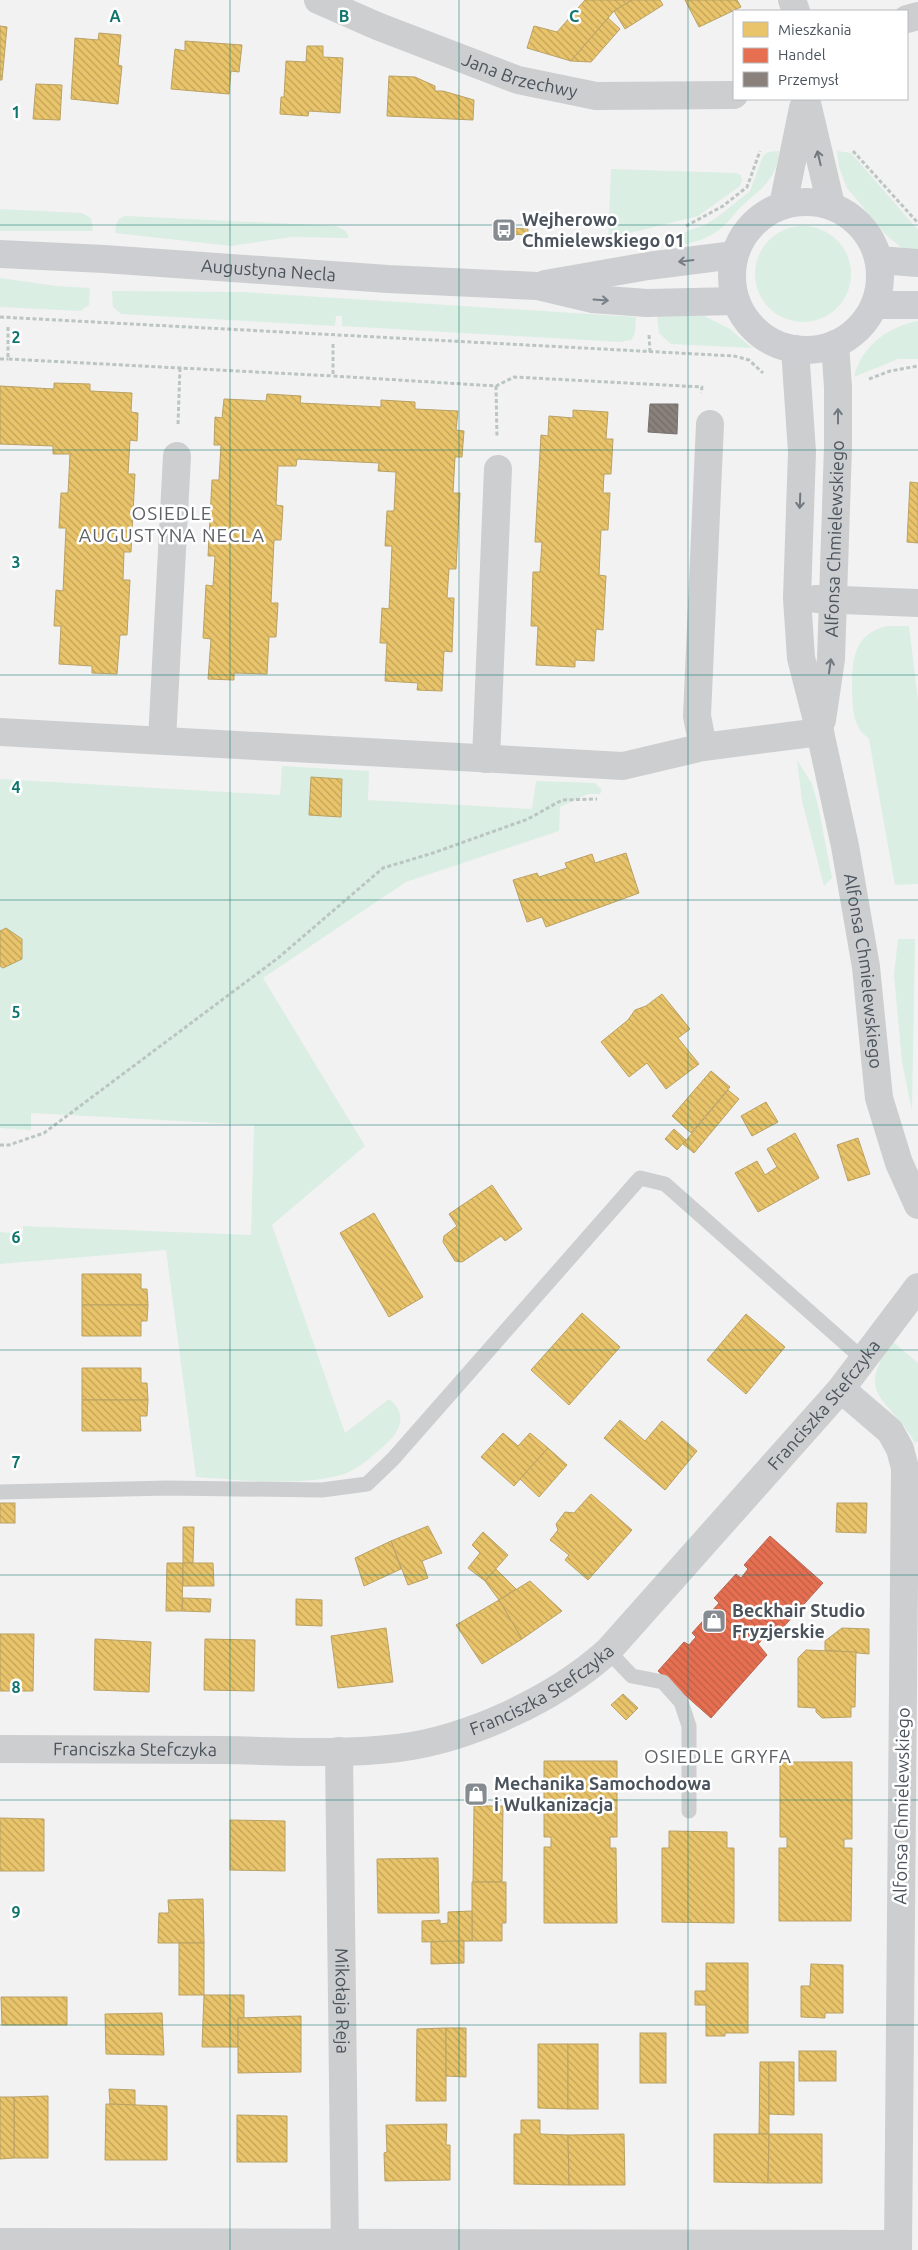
<svg xmlns="http://www.w3.org/2000/svg" width="918" height="2250" font-family="Ubuntu,sans-serif">
<style>
.grass{fill:#daeee3}
.homes{fill:url(#homes-back-hatch);stroke:#baa266}
.shops{fill:url(#shops-back-hatch);stroke:#b86755}
.industry{fill:url(#industry-back-hatch);stroke:#777373}
.lines{fill:none;stroke-linecap:round;stroke-linejoin:round}
.path{stroke:#bbc5c2;stroke-width:3;stroke-dasharray:4 2.5;stroke-linecap:butt}
.lane{stroke:#ccced0;stroke-width:15}
.street{stroke:#ccced0;stroke-width:28}
.secondary{stroke:#cdced1;stroke-width:28}
.oneway{stroke:#727880}
.oneway2{stroke:#787e86}
.grid{fill:none;stroke:#0f766e;stroke-width:1;stroke-opacity:0.55}
.labels{text-anchor:middle;stroke-width:5;stroke-linejoin:round;paint-order:stroke}
.street-label{font-size:18px;fill:#4b535d;stroke:#fff}
.poi-label{font-size:18px;font-weight:bold;fill:#4b535d;stroke:#fff;text-anchor:start}
.neighbourhood-label{font-size:19px;letter-spacing:1px;fill:#5e6165;stroke:#fff}
.grid-label{font-size:16px;text-anchor:middle;font-weight:bold;fill:#0f766e;stroke:#fff;stroke-width:5;stroke-linejoin:round;paint-order:stroke}
</style>
<defs>
<pattern id="homes-back-hatch" width="6" height="6" patternUnits="userSpaceOnUse" patternTransform="scale(1.25)"><rect width="6" height="6" fill="#e9c46a"/><path d="M-1 5l2 2M0 0l6 6M5-1l2 2" fill="none" stroke="#bfa25a"/></pattern>
<pattern id="shops-back-hatch" width="6" height="6" patternUnits="userSpaceOnUse" patternTransform="scale(1.25)"><rect width="6" height="6" fill="#e76f51"/><path d="M-1 5l2 2M0 0l6 6M5-1l2 2" fill="none" stroke="#bd5e46"/></pattern>
<pattern id="industry-back-hatch" width="6" height="6" patternUnits="userSpaceOnUse" patternTransform="scale(1.25)"><rect width="6" height="6" fill="#8a817c"/><path d="M-1 5l2 2M0 0l6 6M5-1l2 2" fill="none" stroke="#736c69"/></pattern>
</defs>
<rect width="100%" height="100%" fill="#f3f2f2"/>
<g class="grass">
<path d="M779,151C777,183 757,190 738,210C731,218 725,226 716,232C705,240 692,242 680,246L679,238L685,232L705,225L720,215L750,191L763,156L768,152Z"/>
<path d="M837,151L851,153L918,230V254L902,248L886,235L847,188L839,167Z"/>
<path d="M611,169L736,173L741,175L742,180L740,186L698,216L622,235L617,242H608Z"/>
<path d="M0,209L82,213L91,218L93,231H0Z"/>
<path d="M128,216L336,226L346,231L349,238L291,237L231,246L115,233C116,224 117,216 128,216Z"/>
<circle cx="803" cy="274" r="48"/>
<path d="M0,278L56,286L90,288L89,305L80,311L0,307Z"/>
<path d="M112,291L244,292L636,317L635,333L631,340L620,342L342,326V316H336L335,326L121,314L113,307Z"/>
<path d="M657,316H704L730,329L752,348L671,344L659,333Z"/>
<path d="M918,321V359H898L854,377C862,346 887,327 918,321Z"/>
<path d="M887,626H909L918,700V884L895,885L869,739C866,736 861,732 859,728C852,716 853,703 852,690C852,661 853,634 887,626Z"/>
<path d="M797,760L812,784L818,805L832,878L824,886L802,801Z"/>
<path d="M282,766L369,771L368,800L532,809L536,781L595,783L602,790L600,794H588L560,807L559,831L406,882L263,978L365,1146L272,1225L345,1433L389,1399C400,1408 404,1418 397,1431C393,1438 384,1446 378,1451C368,1460 357,1469 344,1474C302,1487 240,1480 196,1477L166,1250L0,1264V1232L23,1234V1226L251,1235L254,1125L31,1113V1130L0,1128V966L3,968L22,959V939L6,928L0,931V779L280,795Z"/>
<path d="M898,939H915L912,1111L902,1062L894,975Z"/>
<path d="M893,1342L918,1363V1441L915,1443C893,1400 851,1396 893,1342Z"/>
</g>
<g class="homes">
<path d="M585,0H632L614,11L571,61L527,48L534,26L557,32Z"/>
<path d="M632,0H660L663,5L625,29L614,11Z"/>
<path d="M685,0H737L741,7L699,27Z"/>
<path d="M608,18L620,29L591,62L571,61Z"/>
<path d="M0,26L7,27L2,80H0Z"/>
<path d="M99,33L121,35L118,65L122,66L118,104L71,99L75,38L98,40Z"/>
<path d="M185,41L242,45L239,72L231,71L229,94L171,89L175,49L185,51Z"/>
<path d="M307,46H323V57L343,58L340,113L309,111L308,116L280,114L281,97H284L286,61L306,62Z"/>
<path d="M389,76L415,77L435,86V91H443L474,100L473,120L387,116Z"/>
<path d="M36,84L62,85L60,120L33,119Z"/>
<path d="M508,228L528,229V235L508,234Z"/>
<path d="M54,383L90,384V391L132,393L131,412L138,413L137,441L130,440L128,474H135L131,552H124L123,580H130L127,635H120L117,674L92,673V666L59,664L61,626H54L56,590L63,591L66,528H59L61,493H68L70,454H53V446L0,444V386L54,389Z"/>
<path d="M267,394L301,396L300,403L381,407V400L415,402V409L458,411L456,430L464,431L462,457H455L453,493H460L456,569H449L447,598H454L452,652L444,651L442,691L417,690L418,683L385,681L387,643H380L382,608L389,609L392,546H385L387,511H394L396,472L378,471L379,463L297,459L296,466H278L276,505L283,506L281,540H274L271,603H278L276,637H269L267,674L234,673V680L208,679L211,639L203,638L206,585L213,586L215,556H208L212,480H219L221,445H214L215,417L222,418L224,399L266,401Z"/>
<path d="M573,410L608,412L606,439H613L611,474H604L603,493H610L608,530H601L599,575L606,576L603,630L596,629L594,661L575,660V667L536,665L538,626H531L533,572H540L542,542H535L541,435L548,436L549,416L573,418Z"/>
<path d="M910,482L918,483V543L907,542Z"/>
<path d="M311,777L342,779L341,817L309,815Z"/>
<path d="M626,853L639,893L546,927L542,917L527,922L513,880L537,873L539,877L567,868L565,863L592,854L595,863Z"/>
<path d="M6,928L22,939V959L3,968L0,966V931Z"/>
<path d="M662,994L690,1029L678,1038L699,1064L666,1089L647,1063L629,1077L601,1042L628,1020L635,1010L646,1006Z"/>
<path d="M711,1071L730,1087L691,1133L672,1116Z"/>
<path d="M728,1090L739,1099L694,1153L683,1144Z"/>
<path d="M766,1102L778,1122L752,1136L741,1116Z"/>
<path d="M674,1129L686,1140L677,1150L665,1139Z"/>
<path d="M795,1133L819,1178L758,1212L735,1173L757,1161L765,1175L777,1167L767,1149Z"/>
<path d="M858,1138L870,1174L848,1181L837,1145Z"/>
<path d="M492,1185L522,1229L505,1241L501,1236L462,1262L455,1261L443,1242L444,1236L457,1226L449,1214Z"/>
<path d="M374,1213L423,1297L389,1317L340,1233Z"/>
<path d="M82,1274H141V1289H147L148,1305H82Z"/>
<path d="M82,1305H148L147,1321H141V1336H82Z"/>
<path d="M582,1313L620,1347L569,1405L531,1370Z"/>
<path d="M746,1314L785,1347L746,1394L707,1360Z"/>
<path d="M82,1368H141V1383H147L148,1400H82Z"/>
<path d="M82,1400H148L147,1416H140L141,1431H82Z"/>
<path d="M620,1420L645,1441L662,1421L697,1451L665,1490L604,1438Z"/>
<path d="M503,1433L518,1446L530,1433L548,1448L514,1486L481,1457Z"/>
<path d="M548,1448L567,1465L539,1497L520,1479Z"/>
<path d="M591,1494L632,1530L588,1580L565,1560L569,1555L550,1540L558,1530L556,1524L565,1512L574,1513Z"/>
<rect x="0" y="1503" width="15" height="20"/>
<path d="M837,1503H867L866,1533L836,1532Z"/>
<path d="M428,1526L442,1553L422,1561L428,1578L408,1585L391,1541Z"/>
<path d="M183,1527H194L193,1563H183Z"/>
<path d="M483,1532L508,1555L485,1581L468,1568L480,1553L472,1545Z"/>
<path d="M391,1541L401,1569L364,1586L355,1558Z"/>
<path d="M167,1563H183L182,1611H166Z"/>
<path d="M183,1563H213L214,1586H183Z"/>
<path d="M496,1569L516,1589L499,1600L485,1581Z"/>
<path d="M530,1581L562,1611L522,1639L499,1600Z"/>
<path d="M183,1598L211,1599L210,1612L182,1611Z"/>
<path d="M296,1599L322,1600V1626L296,1625Z"/>
<path d="M499,1600L522,1639L482,1664L456,1625Z"/>
<path d="M386,1628L393,1682L338,1688L331,1636Z"/>
<path d="M842,1628L869,1629V1654L825,1650V1641Z"/>
<path d="M0,1634H34L33,1691H0Z"/>
<path d="M95,1639L151,1642L149,1692L94,1690Z"/>
<path d="M205,1639L255,1640L254,1691L204,1690Z"/>
<path d="M806,1650L856,1652L855,1707H851V1717L822,1718L816,1712V1708L798,1707V1658Z"/>
<path d="M623,1694L638,1708L626,1720L611,1705Z"/>
<path d="M544,1761H617V1837H610V1848H616L617,1923H544V1847H551V1837H544Z"/>
<path d="M780,1762H852V1839H844V1848H852L851,1921H779V1848H787V1837H780Z"/>
<path d="M474,1806H503L502,1882H473Z"/>
<path d="M0,1818L44,1819V1871H0Z"/>
<path d="M230,1820L285,1821V1871L230,1870Z"/>
<path d="M669,1831L727,1832V1848H734V1923L662,1922V1848H669Z"/>
<path d="M438,1858L439,1913H378L377,1859Z"/>
<path d="M472,1882H506V1923H502V1941H472Z"/>
<path d="M203,1899L204,1943H158L159,1913H169L168,1900Z"/>
<path d="M472,1911V1941L422,1942V1921L440,1920V1924L448,1923V1912Z"/>
<path d="M448,1941H464V1963L431,1964V1942Z"/>
<rect x="179" y="1943" width="25" height="52"/>
<path d="M706,1963H748V2033H725V2036H706V2005H695V1991H706Z"/>
<path d="M811,1964L843,1965V2013H825V2018L801,2017V1986H810Z"/>
<path d="M204,1995H244V2018H238V2047H202Z"/>
<path d="M1,1997H67V2025H2Z"/>
<path d="M162,2013L164,2055L106,2054L105,2014Z"/>
<path d="M301,2016V2072L238,2073V2018Z"/>
<path d="M446,2028V2101H416L417,2029Z"/>
<path d="M446,2028H466V2077L446,2076Z"/>
<rect x="640" y="2033" width="26" height="50"/>
<path d="M538,2044H568V2109L538,2108Z"/>
<rect x="568" y="2044" width="30" height="65"/>
<rect x="799" y="2051" width="37" height="30"/>
<path d="M760,2062H769V2134H759Z"/>
<path d="M769,2062H794V2115L769,2114Z"/>
<path d="M109,2089L135,2090V2105L110,2104Z"/>
<path d="M48,2096V2158H14V2097Z"/>
<path d="M0,2097H14V2158L0,2159Z"/>
<path d="M106,2104L167,2106V2160H105Z"/>
<path d="M237,2115L287,2116V2162H237Z"/>
<path d="M521,2120H540V2134L568,2135L569,2185L514,2184V2134H521Z"/>
<path d="M447,2124L446,2145H450V2180L385,2181L384,2153L387,2152L386,2125Z"/>
<path d="M624,2134L625,2185H569L568,2135Z"/>
<path d="M714,2134H769L768,2183L714,2182Z"/>
<path d="M769,2134H822V2183H768Z"/>
</g>
<path class="shops" d="M770,1536L823,1583L769,1643L763,1639L758,1644L767,1655L711,1718L658,1671L684,1642L689,1645L696,1637L692,1633L719,1603L714,1598L736,1574L741,1578L748,1569L744,1565Z"/>
<path class="industry" d="M650,404H678L677,434L648,432Z"/>
<g class="lines">
<g class="path">
<path d="M853,151L918,223"/>
<path d="M686,226L723,206L747,187L760,151"/>
<path d="M0,317L734,356L749,360L763,373"/>
<path d="M8,327V359L333,376"/>
<path d="M649,335L650,352"/>
<path d="M333,344V376L496,386L514,377L702,387L701,393"/>
<path d="M0,359H8"/>
<path d="M869,379L890,371L918,366"/>
<path d="M496,386L497,438"/>
<path d="M178,424L180,367"/>
<path d="M0,1145H9L44,1133L278,958L383,868L433,853L528,819L562,800L597,799"/>
</g>
<g class="lane">
<path d="M0,1492L167,1488L322,1490L367,1484L393,1459L640,1178L665,1184L863,1359"/>
<path d="M608,1651L632,1676L663,1682L681,1702L689,1726V1811"/>
</g>
<g class="street">
<path id="s1" d="M318,0L377,26L518,80L596,96L734,95"/>
<path d="M792,0L796,11"/>
<path d="M907,19L918,16"/>
<path d="M806,99L831,205"/>
<path d="M783,205L803,108"/>
<path id="s2" d="M795,349L802,452L797,598L801,658L820,732L845,846L866,967L879,1098L899,1163L918,1205"/>
<path d="M816,599L918,603"/>
<path id="s3" d="M822,720L831,659L838,446V387L835,344"/>
<path d="M0,732L623,766L703,747L820,732"/>
<path d="M162,740L177,456"/>
<path d="M703,747L697,716L710,424"/>
<path d="M486,759L498,469"/>
<path d="M841,1389L890,1431L900,1449L905,1468L898,2250"/>
<path id="s4" d="M0,1749C74,1749 149,1750 223,1750C281,1751 341,1755 398,1748C469,1739 555,1699 608,1651L841,1389L918,1287"/>
<path id="s5" d="M339,1751L345,2250"/>
<path d="M0,2242L898,2244"/>
</g>
<g class="secondary">
<circle cx="806" cy="276" r="74"/>
<path id="s6" d="M0,254L104,259L388,279L537,286L592,299L647,303L736,301"/>
<path d="M879,260L918,263"/>
<path d="M545,284L648,266L734,255"/>
<path d="M875,305H918"/>
</g>
</g>
<defs><path id="oneway-shaft" d="M-6 0H5M1.5-3L5.5 0L1.5 3" fill="none" stroke-width="1.6" stroke-linecap="round" stroke-linejoin="round" transform="scale(1.25)"/></defs>
<g class="oneway">
<use href="#oneway-shaft" transform="translate(819 158) rotate(-103)"/>
<use href="#oneway-shaft" transform="translate(838 416) rotate(-90)"/>
<use href="#oneway-shaft" transform="translate(800 501) rotate(92)"/>
<use href="#oneway-shaft" transform="translate(830 666) rotate(-82)"/>
</g>
<g class="oneway2">
<use href="#oneway-shaft" transform="translate(686 261) rotate(173)"/>
<use href="#oneway-shaft" transform="translate(601 300) rotate(4)"/>
</g>
<path class="grid" d="M230,0V2250M459,0V2250M688,0V2250M0,225H918M0,450H918M0,675H918M0,900H918M0,1125H918M0,1350H918M0,1575H918M0,1800H918M0,2025H918"/>
<defs>
<g id="bus-square" transform="scale(1.25)"><rect x="-9" y="-9" width="18" height="18" rx="4" fill="#868b91" stroke="#fff"/><path d="M-5-6H5V4H4V6H2V4H-2V6H-4V4H-5ZM-3.5-4V0h7V-4ZM-3.5 1.2v1.5H-2V1.2ZM2 1.2v1.5H3.5V1.2Z" fill="#fff"/></g>
<g id="shop-square" transform="scale(1.25)"><rect x="-9" y="-9" width="18" height="18" rx="4" fill="#868b91" stroke="#fff"/><path d="M-5-2.5h2.3a2.7 3.5 0 0 1 5.4 0H5L5.5 6h-11ZM-1.5-2.5h3a1.5 2.3 0 0 0-3 0Z" fill="#fff"/></g>
</defs>
<g fill-rule="evenodd">
<use href="#bus-square" x="504" y="230"/>
<use href="#shop-square" x="714" y="1621"/>
<use href="#shop-square" x="476" y="1794"/>
</g>
<g class="labels">
<g class="street-label">
<text dy="6" stroke="none"><textPath href="#s1" startOffset="216">Jana Brzechwy</textPath></text>
<text dy="6" stroke="none"><textPath href="#s6" startOffset="269">Augustyna Necla</textPath></text>
<text dy="6" stroke="none"><textPath href="#s3" startOffset="182">Alfonsa Chmielewskiego</textPath></text>
<text dy="6" stroke="none"><textPath href="#s2" startOffset="629">Alfonsa Chmielewskiego</textPath></text>
<text dy="6" stroke="none"><textPath href="#s4" startOffset="960">Franciszka Stefczyka</textPath></text>
<text dy="6" stroke="none"><textPath href="#s4" startOffset="555">Franciszka Stefczyka</textPath></text>
<text dy="6" stroke="none"><textPath href="#s4" startOffset="135">Franciszka Stefczyka</textPath></text>
<text transform="translate(902 1806) rotate(-89)" y="6">Alfonsa Chmielewskiego</text>
<text dy="6" stroke="none"><textPath href="#s5" startOffset="250">Mikołaja Reja</textPath></text>
</g>
<g class="poi-label">
<text x="522" y="226">Wejherowo<tspan x="522" dy="21">Chmielewskiego 01</tspan></text>
<text x="732" y="1617">Beckhair Studio<tspan x="732" dy="21">Fryzjerskie</tspan></text>
<text x="494" y="1790">Mechanika Samochodowa<tspan x="494" dy="21">i Wulkanizacja</tspan></text>
</g>
<g class="neighbourhood-label">
<text x="172" y="520">OSIEDLE<tspan x="172" dy="22">AUGUSTYNA NECLA</tspan></text>
<text x="718" y="1763">OSIEDLE GRYFA</text>
</g>
</g>
<g class="grid-label">
<text x="115" y="22">A</text>
<text x="344" y="22">B</text>
<text x="574" y="22">C</text>
<text x="16" y="118">1</text>
<text x="16" y="343">2</text>
<text x="16" y="568">3</text>
<text x="16" y="793">4</text>
<text x="16" y="1018">5</text>
<text x="16" y="1243">6</text>
<text x="16" y="1468">7</text>
<text x="16" y="1693">8</text>
<text x="16" y="1918">9</text>
</g>
<rect x="733" y="10" width="175" height="90" fill="#ffffff" stroke="#b7babe"/>
<rect x="743" y="22" width="25" height="15" fill="#e9c46a" stroke="#b7babe"/>
<text x="778" y="35" font-size="15" fill="#4b535d">Mieszkania</text>
<rect x="743" y="48" width="25" height="15" fill="#e76f51" stroke="#b7babe"/>
<text x="778" y="60" font-size="15" fill="#4b535d">Handel</text>
<rect x="743" y="72" width="25" height="15" fill="#8a817c" stroke="#b7babe"/>
<text x="778" y="85" font-size="15" fill="#4b535d">Przemysł</text>
</svg>
